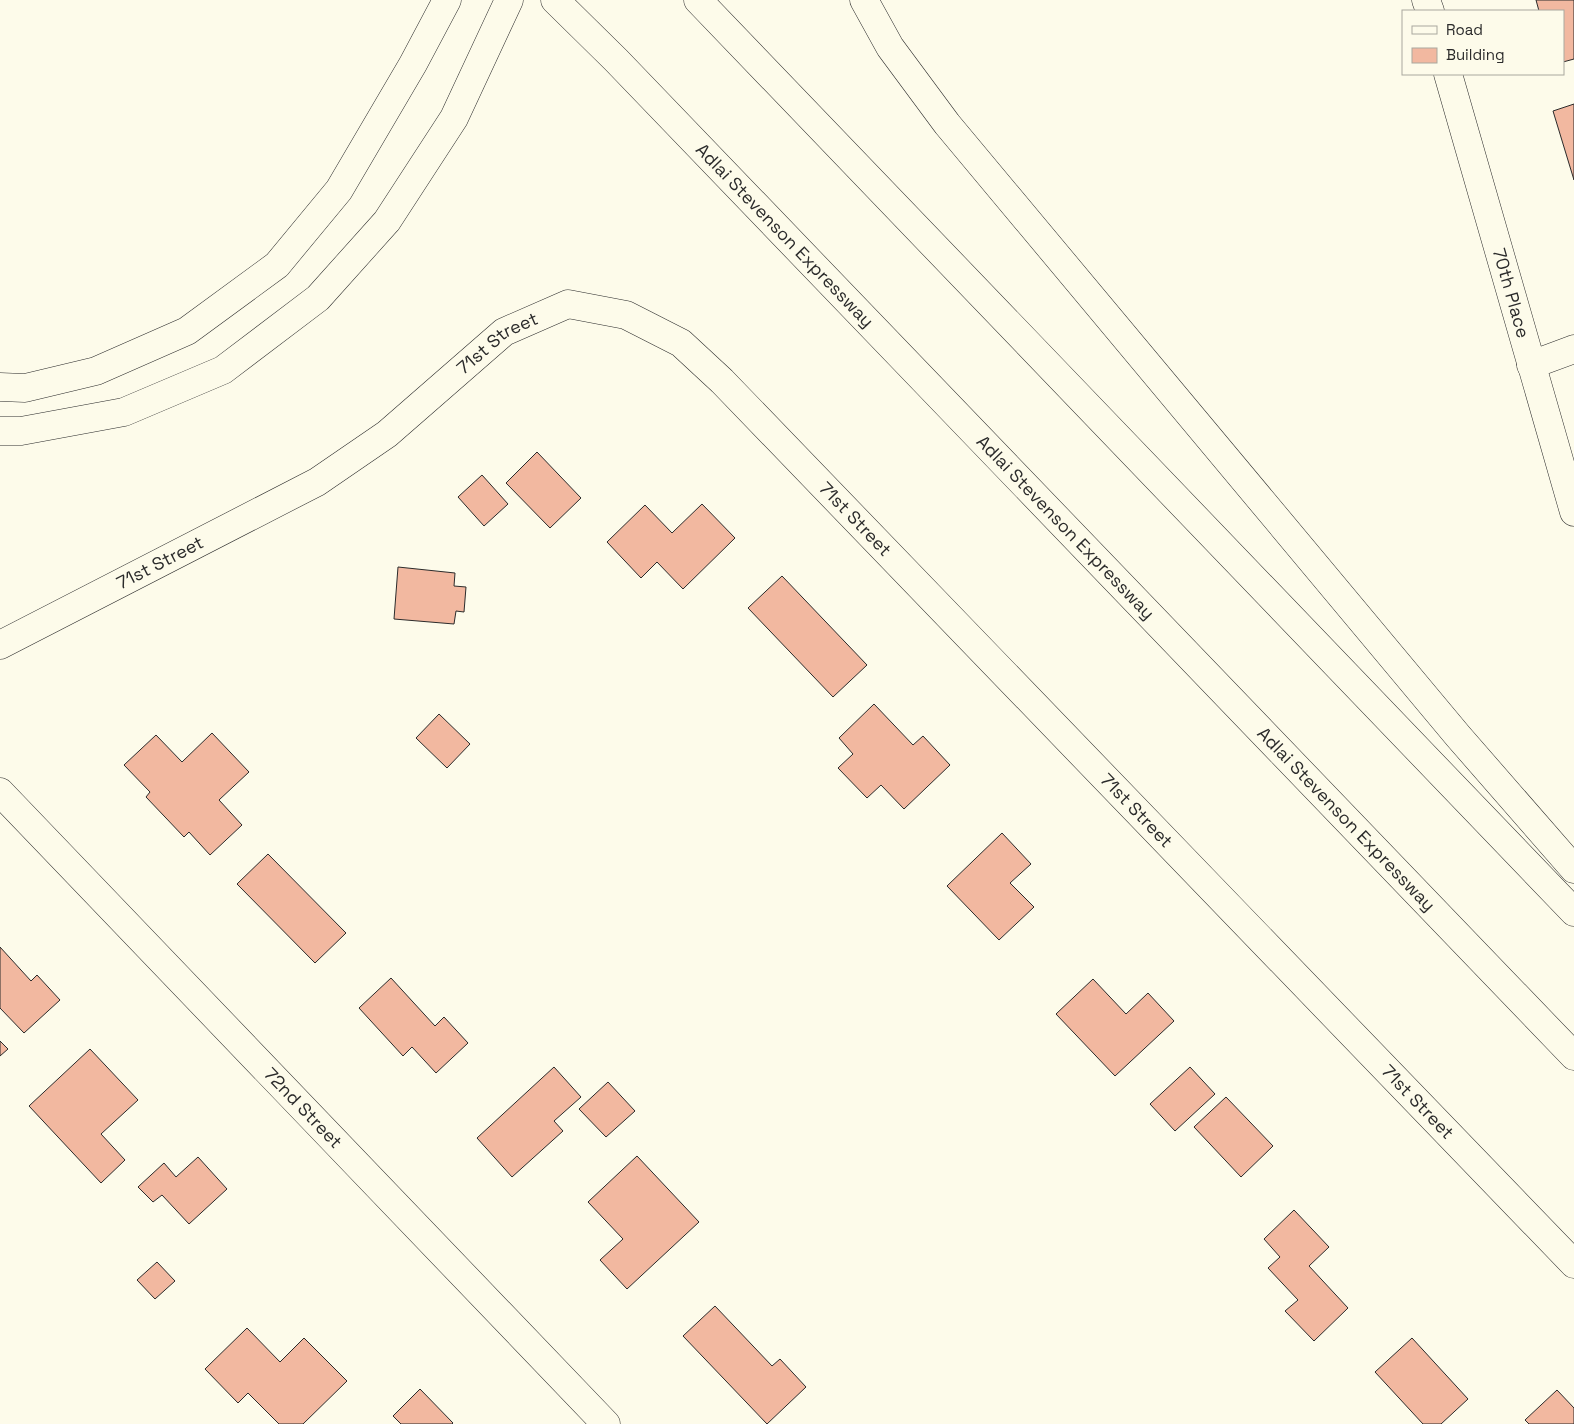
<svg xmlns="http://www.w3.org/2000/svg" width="1574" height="1424" font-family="'Space Grotesk',sans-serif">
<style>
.building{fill:#f2b8a0;stroke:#2b2b2b}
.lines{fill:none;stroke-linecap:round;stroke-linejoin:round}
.minor-casing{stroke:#2b2b2b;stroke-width:29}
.highway-casing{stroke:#2b2b2b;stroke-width:29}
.minor{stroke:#fdfbea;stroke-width:28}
.highway{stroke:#fdfbea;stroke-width:28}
.labels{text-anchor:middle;stroke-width:4;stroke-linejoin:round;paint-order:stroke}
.street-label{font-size:18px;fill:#2b2b2b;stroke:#fdfbea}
</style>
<rect width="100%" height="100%" fill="#fdfbea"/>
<g class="building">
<path d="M1536,0H1574V59L1563,62V11H1539Z"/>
<path d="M1574,104V180L1553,111Z"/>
<path d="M537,452L581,498L550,528L506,483Z"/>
<path d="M482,475L508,504L484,526L458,497Z"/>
<path d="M702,504L735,538L683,589L657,562L641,578L607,542L645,505L672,533Z"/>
<path d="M398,567L455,573L454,586L466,587L464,612L456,611L454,624L394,619Z"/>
<path d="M782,576L867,665L833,697L748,608Z"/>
<path d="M874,704L913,745L923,736L950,765L904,809L881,785L867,798L838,768L853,754L839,738Z"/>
<path d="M439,714L470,744L447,768L416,738Z"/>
<path d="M212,733L249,772L219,800L242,825L210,855L189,832L184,837L146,797L150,792L124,765L156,735L182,762Z"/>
<path d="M1002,833L1031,864L1010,883L1034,907L999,940L947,886Z"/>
<path d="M268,854L346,933L315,963L237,884Z"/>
<path d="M0,947L31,981L37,975L60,1000L24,1033L0,1008Z"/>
<path d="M391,978L435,1026L444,1017L468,1043L436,1073L412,1047L403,1056L359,1008Z"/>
<path d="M1093,979L1126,1014L1148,993L1174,1021L1115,1076L1056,1014Z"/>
<path d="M0,1041L8,1049L0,1056Z"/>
<path d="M90,1049L138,1100L101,1134L125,1160L101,1183L29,1106Z"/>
<path d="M554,1067L581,1097L554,1121L563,1131L512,1177L477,1138Z"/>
<path d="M1190,1067L1215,1094L1175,1131L1150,1104Z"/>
<path d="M608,1082L635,1111L606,1137L579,1109Z"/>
<path d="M1226,1097L1273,1146L1241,1177L1194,1127Z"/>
<path d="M637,1156L699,1222L627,1289L600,1260L623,1239L588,1202Z"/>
<path d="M198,1157L227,1189L189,1224L162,1195L153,1202L138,1187L164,1163L176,1177Z"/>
<path d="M1294,1210L1329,1247L1309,1266L1348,1308L1314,1341L1285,1311L1298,1300L1268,1268L1280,1257L1264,1239Z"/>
<path d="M157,1262L175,1281L155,1299L137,1280Z"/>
<path d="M715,1306L772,1366L780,1359L806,1387L767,1424L683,1336Z"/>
<path d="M247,1328L280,1362L304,1338L347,1381L303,1424H279L248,1393L238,1403L205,1369Z"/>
<path d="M1412,1338L1468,1399L1441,1424H1423L1375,1372Z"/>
<path d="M420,1389L453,1423L452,1424H401L393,1416Z"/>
<path d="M1557,1390L1574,1408V1424H1529L1525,1420Z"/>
</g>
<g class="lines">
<g class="minor-casing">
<g id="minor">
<path d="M1426,0L1430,11"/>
<path id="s1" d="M1448,74L1574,512"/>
<path d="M1531,365L1574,349"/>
<path id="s2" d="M0,645L317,482L387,434L504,332L568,304L626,315L681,343L722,381L1574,1264"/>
<path id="s3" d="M0,792L606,1424"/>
</g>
</g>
<g class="highway-casing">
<g id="highway">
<path id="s4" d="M555,0L616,60L1574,1056"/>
<path d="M698,0L1574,912"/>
<path d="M864,0L890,47L947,124L1458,736L1574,869"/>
<path d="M0,387L25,388L96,371L187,331L277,265L339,190L413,64L447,0"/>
<path d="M0,431H21L124,412L223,370L318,298L387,221L454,118L509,0"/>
</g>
</g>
<use href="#minor" class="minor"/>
<use href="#highway" class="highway"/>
</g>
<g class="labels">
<g class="street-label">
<text dy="6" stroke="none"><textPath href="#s4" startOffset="329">Adlai Stevenson Expressway</textPath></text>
<text dy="6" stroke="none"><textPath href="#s1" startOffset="228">70th Place</textPath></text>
<text dy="6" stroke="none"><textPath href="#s2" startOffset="585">71st Street</textPath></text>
<text dy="6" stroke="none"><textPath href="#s2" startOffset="1035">71st Street</textPath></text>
<text dy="6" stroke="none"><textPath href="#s4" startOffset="734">Adlai Stevenson Expressway</textPath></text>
<text dy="6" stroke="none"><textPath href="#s2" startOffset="180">71st Street</textPath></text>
<text dy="6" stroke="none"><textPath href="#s2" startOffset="1440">71st Street</textPath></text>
<text dy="6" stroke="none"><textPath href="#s4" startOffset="1139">Adlai Stevenson Expressway</textPath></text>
<text dy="6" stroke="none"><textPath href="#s2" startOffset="1845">71st Street</textPath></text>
<text dy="6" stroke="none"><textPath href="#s3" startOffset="438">72nd Street</textPath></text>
</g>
</g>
<rect x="1402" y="10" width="162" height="65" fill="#fdfbea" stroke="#a9a89e"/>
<rect x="1412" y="26" width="25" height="8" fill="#fdfbea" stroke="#a9a89e"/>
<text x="1446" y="35" font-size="15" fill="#2b2b2b">Road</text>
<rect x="1412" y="48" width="25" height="15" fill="#f2b8a0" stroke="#a9a89e"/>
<text x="1446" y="60" font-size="15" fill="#2b2b2b">Building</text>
</svg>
